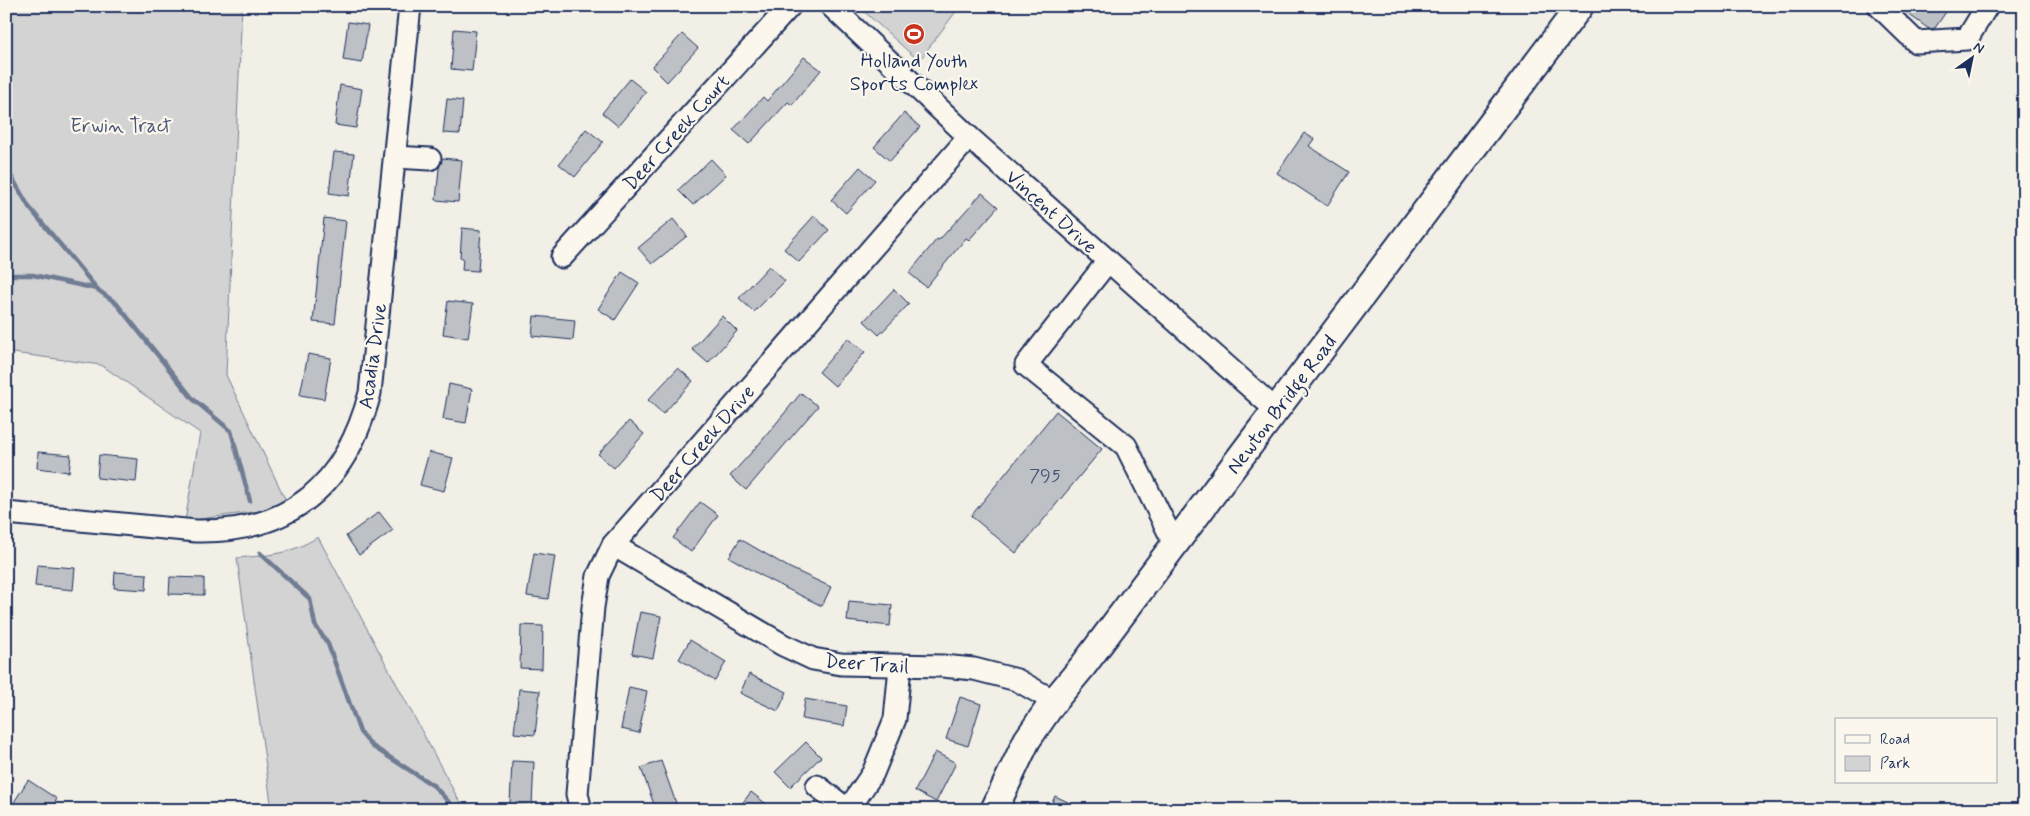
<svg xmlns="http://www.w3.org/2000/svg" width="2030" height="816" font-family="Mynerve,sans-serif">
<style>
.green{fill:#d2d3d2;stroke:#768198}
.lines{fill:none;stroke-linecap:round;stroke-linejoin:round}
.stream{stroke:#707b93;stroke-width:4.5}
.building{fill:#bdc0c4;stroke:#1b2f5e}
.minor-casing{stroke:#1b2f5e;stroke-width:25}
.major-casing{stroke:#1b2f5e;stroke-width:30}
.minor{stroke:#fbf7ec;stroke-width:21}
.major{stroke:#fbf7ec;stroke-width:26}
.labels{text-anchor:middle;stroke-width:4.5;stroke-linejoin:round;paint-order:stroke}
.number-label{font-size:18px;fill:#445378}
.poi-label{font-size:20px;fill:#1b2f5e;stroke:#fbf7ec}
.park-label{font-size:20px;fill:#49587b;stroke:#fbf7ec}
.street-label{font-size:20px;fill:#1b2f5e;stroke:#fbf7ec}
</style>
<rect width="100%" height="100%" fill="#f2efe6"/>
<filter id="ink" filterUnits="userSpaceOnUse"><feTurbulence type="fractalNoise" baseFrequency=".02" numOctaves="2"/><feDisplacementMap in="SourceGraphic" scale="10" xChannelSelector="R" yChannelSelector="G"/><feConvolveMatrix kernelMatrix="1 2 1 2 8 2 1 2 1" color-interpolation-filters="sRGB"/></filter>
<g filter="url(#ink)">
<g class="green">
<path d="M6,6H242L226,375L289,507L185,521L200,433L101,365L6,352Z"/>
<path d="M858,6H960L919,61Z"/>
<path d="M318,537L464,810H272L237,558C271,555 288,555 318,537Z"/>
</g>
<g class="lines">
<g class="stream">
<path d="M6,167L29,207L98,290L116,303L193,399L231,431L250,501"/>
<path d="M6,275H33L97,289"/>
<path d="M260,553L310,599L315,625L328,644L360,732L372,746L434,786L456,810"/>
</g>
</g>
<g class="building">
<path d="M1897,6H1950L1935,28L1929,29Z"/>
<path d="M348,22L368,25L362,63L343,60Z"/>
<path d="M454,29L476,31L472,71L451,69Z"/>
<path d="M682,34L698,48L667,82L652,67Z"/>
<path d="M804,57L821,70L792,105L788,102L749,144L733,130L763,97L767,101Z"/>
<path d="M630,79L646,92L618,126L602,113Z"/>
<path d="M340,85L362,89L356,128L335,125Z"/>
<path d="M447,99L463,101L460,134L443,133Z"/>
<path d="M904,113L920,127L890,161L874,147Z"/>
<path d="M586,129L603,142L575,177L559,164Z"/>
<path d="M1304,133L1314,139L1309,146L1349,172L1327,206L1277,173Z"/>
<path d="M334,152L354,154L349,196L329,193Z"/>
<path d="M442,158L462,160L458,202L436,200L439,168Z"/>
<path d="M711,159L726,175L693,205L678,190Z"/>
<path d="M860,167L875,180L846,213L831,200Z"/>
<path d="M982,193L998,207L969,240L966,238L926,287L909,273L937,239L939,240Z"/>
<path d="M814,216L829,230L799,262L784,249Z"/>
<path d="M324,218L346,221L335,324L313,322Z"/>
<path d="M673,219L687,236L652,264L638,248Z"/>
<path d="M462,228L481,230L478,271L462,270L463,258H460Z"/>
<path d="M769,266L785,281L754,312L739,298Z"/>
<path d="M622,272L639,283L615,320L598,309Z"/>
<path d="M894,289L909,304L879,335L864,321Z"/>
<path d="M448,301L473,304L468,338L443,334Z"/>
<path d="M534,316L575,320L573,340L532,336Z"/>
<path d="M722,316L737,331L708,363L692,349Z"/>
<path d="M848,338L865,352L835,386L819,372Z"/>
<path d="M308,354L331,358L324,399L300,395Z"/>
<path d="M678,368L693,381L663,414L648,400Z"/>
<path d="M449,384L472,389L466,423L443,419Z"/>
<path d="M801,393L818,406L746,490L730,476L760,443Z"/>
<path d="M1056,411L1102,449L1016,553L971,516Z"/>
<path d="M629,421L644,434L614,468L598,454Z"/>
<path d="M38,452L71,455L69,472L37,468Z"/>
<path d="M429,452L453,458L444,491L420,485Z"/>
<path d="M99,455L138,459L136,482L97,478Z"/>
<path d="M700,502L718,515L691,552L673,538Z"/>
<path d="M379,512L393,530L359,555L346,536Z"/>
<path d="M740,539L790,568L831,587L822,606L771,581L729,557Z"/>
<path d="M534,553L555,556L548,599L527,596Z"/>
<path d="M37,565L75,568L73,590L35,586Z"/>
<path d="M115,572L147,574L146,590L114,588Z"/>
<path d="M170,577L204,578V595L169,594Z"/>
<path d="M849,601L892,605L890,626L847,621Z"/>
<path d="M640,612L661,616L653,658L632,654Z"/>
<path d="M521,625L543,626L542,669L520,668Z"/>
<path d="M690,640L726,662L715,681L679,659Z"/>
<path d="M749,674L787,692L778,711L740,693Z"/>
<path d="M629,687L647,691L639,733L621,729Z"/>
<path d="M519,689L540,691L535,735L514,733Z"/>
<path d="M960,697L981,704L968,746L946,739Z"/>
<path d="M805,699L847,706L844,726L802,719Z"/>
<path d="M806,742L821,757L790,787L775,772Z"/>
<path d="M935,752L956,763L936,802L915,791Z"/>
<path d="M512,761L534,762L532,806L510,804Z"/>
<path d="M661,761L676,803L656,810L641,768Z"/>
<path d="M28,780L57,799L50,810H9Z"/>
<path d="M751,792L774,810H737Z"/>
<path d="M1055,796L1085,810H1049Z"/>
</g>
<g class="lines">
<g class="minor-casing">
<g id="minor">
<path d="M831,6L969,137L1277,411"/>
<path d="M1879,6L1916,42L1967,39L1987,6"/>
<path d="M395,157L430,159"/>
<path d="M562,257L790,6"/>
<path d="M1108,261L1026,365L1126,446L1175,545"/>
<path d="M6,513L196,531C292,533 346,484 370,393L410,6"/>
<path d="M613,545L783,645L813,659L841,664L942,666L974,669L1017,680L1054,701"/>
<path d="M817,786L848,810"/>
<path d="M581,810L577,794L593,607L598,576L613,545L969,137"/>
<path d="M848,810L873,773L895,719L900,667"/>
</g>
</g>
<g class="major-casing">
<path id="major" d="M994,810L1027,740L1054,701L1083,666C1249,447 1413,226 1580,6"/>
</g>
<use href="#minor" class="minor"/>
<use href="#major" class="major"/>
</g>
</g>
<defs>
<g id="stadium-disc" transform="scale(1.125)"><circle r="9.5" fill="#c8321e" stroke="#fbf7ec"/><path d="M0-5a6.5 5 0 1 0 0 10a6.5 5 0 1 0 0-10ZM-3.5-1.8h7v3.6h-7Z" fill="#fff"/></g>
</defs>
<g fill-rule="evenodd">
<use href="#stadium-disc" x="914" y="34"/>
</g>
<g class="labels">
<g class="number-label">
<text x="1045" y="481">795</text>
</g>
<g class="poi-label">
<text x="914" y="67">Holland Youth<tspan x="914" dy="23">Sports Complex</tspan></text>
</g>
<g class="park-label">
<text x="121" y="132">Erwin Tract</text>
</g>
<g class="street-label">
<text transform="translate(676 132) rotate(-48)" y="7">Deer Creek Court</text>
<text transform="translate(1052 211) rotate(42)" y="7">Vincent Drive</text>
<text transform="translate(372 356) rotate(-82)" y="7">Acadia Drive</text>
<text transform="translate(1281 404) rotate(-53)" y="7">Newton Bridge Road</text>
<text transform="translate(702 443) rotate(-49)" y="7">Deer Creek Drive</text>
<text transform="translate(867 663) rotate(4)" y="7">Deer Trail</text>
</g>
</g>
<rect width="2030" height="816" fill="none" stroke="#fbf7ec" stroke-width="25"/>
<rect x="12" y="12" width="2005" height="791" fill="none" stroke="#1b2f5e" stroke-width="2" filter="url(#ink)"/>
<rect x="1835" y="718" width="162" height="65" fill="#fbf7ec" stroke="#a1a7b3"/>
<rect x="1845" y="735" width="25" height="8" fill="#fbf7ec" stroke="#a1a7b3"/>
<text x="1880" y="744" font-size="15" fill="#1b2f5e">Road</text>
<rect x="1845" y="756" width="25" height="15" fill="#d2d3d2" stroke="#a1a7b3"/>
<text x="1880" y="768" font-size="15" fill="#1b2f5e">Park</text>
<g transform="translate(1972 58) rotate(33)" stroke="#fbf7ec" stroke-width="4" paint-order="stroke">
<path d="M0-4L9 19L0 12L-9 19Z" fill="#1b2f5e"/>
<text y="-8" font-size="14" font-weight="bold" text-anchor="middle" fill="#1b2f5e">N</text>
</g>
</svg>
